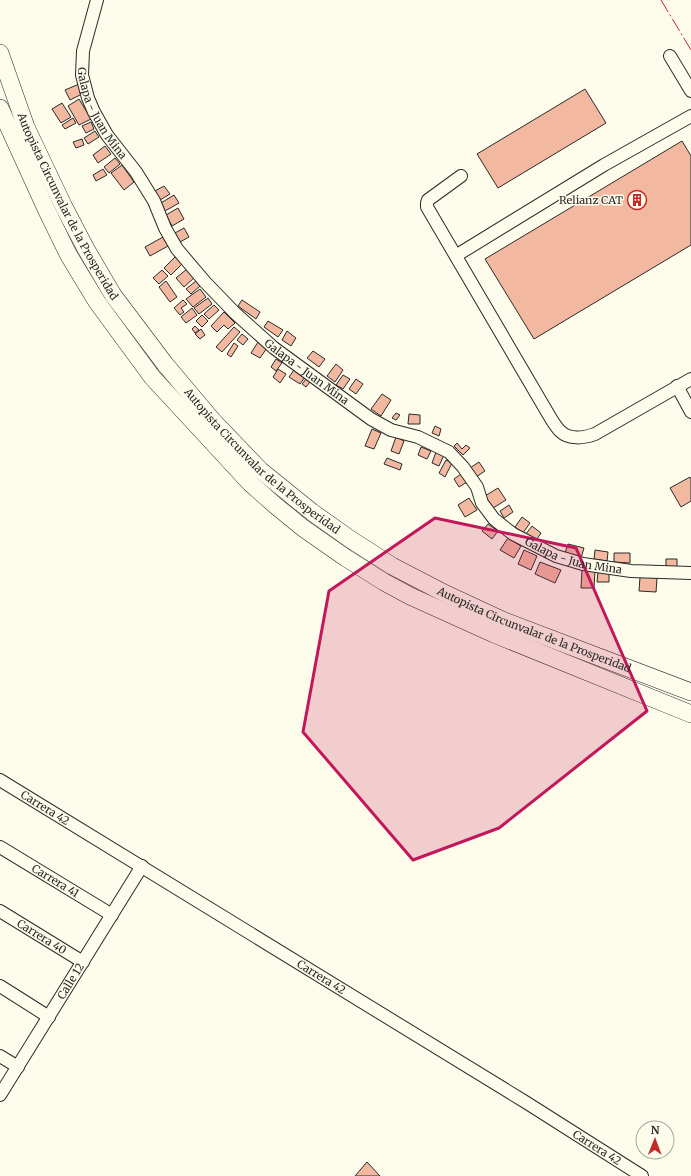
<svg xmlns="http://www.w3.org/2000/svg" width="691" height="1176" font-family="Merriweather,serif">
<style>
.building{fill:#f2b8a0;stroke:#2b2b2b}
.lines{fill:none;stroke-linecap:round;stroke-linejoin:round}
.minor-casing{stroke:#2b2b2b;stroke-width:14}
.highway-casing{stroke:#2b2b2b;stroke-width:18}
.minor{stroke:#fdfbea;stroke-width:12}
.highway{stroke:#fdfbea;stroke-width:17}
.power{stroke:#c62828;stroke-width:1;stroke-dasharray:14 3 2 3;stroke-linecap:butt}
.marked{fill:#c2185b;fill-opacity:0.2;stroke:#c2185b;stroke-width:3;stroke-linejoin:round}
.labels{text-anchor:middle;stroke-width:3;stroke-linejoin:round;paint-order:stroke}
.street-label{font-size:11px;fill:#2b2b2b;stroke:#fdfbea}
.poi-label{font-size:11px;fill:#2b2b2b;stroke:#fdfbea;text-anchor:end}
</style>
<rect width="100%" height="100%" fill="#fdfbea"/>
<g class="building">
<path d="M79,84L84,93L70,100L65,90Z"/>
<path d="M585,89L606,123L498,188L477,154Z"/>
<path d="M79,99L91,119L79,125L68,106Z"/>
<path d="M62,103L71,117L61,123L52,109Z"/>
<path d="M73,118L76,123L65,129L62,125Z"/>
<path d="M91,122L94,129L86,133L82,126Z"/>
<path d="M95,131L99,137L88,144L84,138Z"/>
<path d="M82,139L84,145L76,148L73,142Z"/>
<path d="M682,141L691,156V245L534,339L485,259Z"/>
<path d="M105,146L111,154L98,163L93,155Z"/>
<path d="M115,158L120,164L109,173L104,167Z"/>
<path d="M122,165L134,182L124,190L111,173Z"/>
<path d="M103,169L107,175L96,181L93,175Z"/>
<path d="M164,186L170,194L160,200L155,191Z"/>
<path d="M174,195L179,203L165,211L161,203Z"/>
<path d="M178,208L184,219L172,226L166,215Z"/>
<path d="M184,228L189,237L180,242L175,233Z"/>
<path d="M163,237L168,246L150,256L145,247Z"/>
<path d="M175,257L182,264L171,275L164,268Z"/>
<path d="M187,269L194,278L184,287L176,278Z"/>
<path d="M162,270L168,276L159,284L153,278Z"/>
<path d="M166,281L177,297L170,302L159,287Z"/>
<path d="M196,281L200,286L191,294L186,289Z"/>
<path d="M200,289L206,297L193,307L186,299Z"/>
<path d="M208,298L212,304L199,314L194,308Z"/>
<path d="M183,300L187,304L181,308L184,312L180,315L174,308Z"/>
<path d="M242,300L260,312L256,319L238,306Z"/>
<path d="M214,305L219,310L209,319L204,314Z"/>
<path d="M192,308L197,315L186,323L181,317Z"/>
<path d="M224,312L235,323L228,329L224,325L217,332L211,326Z"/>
<path d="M202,315L208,321L202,327L196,321Z"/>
<path d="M268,321L283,330L278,337L264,327Z"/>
<path d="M195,326L199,330L195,333L192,329Z"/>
<path d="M234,327L240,332L222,352L216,347Z"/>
<path d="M201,329L205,335L200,339L195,334Z"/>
<path d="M287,331L296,338L291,346L282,340Z"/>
<path d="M242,334L248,339L243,345L237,340Z"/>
<path d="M258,342L267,348L260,358L251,353Z"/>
<path d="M234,343L238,346L231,357L227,354Z"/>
<path d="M313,351L325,359L319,367L307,358Z"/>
<path d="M276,359L282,363L276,371L271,367Z"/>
<path d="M336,364L343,370L335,382L327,376Z"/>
<path d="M278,369L286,374L280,383L273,377Z"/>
<path d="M294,370L305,377L300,384L289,377Z"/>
<path d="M343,375L350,379L343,389L336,385Z"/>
<path d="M306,379L310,382L306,387L302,384Z"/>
<path d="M356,379L363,384L356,394L349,389Z"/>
<path d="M382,394L391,400L381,416L371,409Z"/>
<path d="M396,413L400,415L396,420L392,418Z"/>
<path d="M409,414L420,415V424H408Z"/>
<path d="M435,426L441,429L439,436L432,433Z"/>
<path d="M372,429L381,433L374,449L365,446Z"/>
<path d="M396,437L404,441L399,454L391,451Z"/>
<path d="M457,443L462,449L466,445L470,448L463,455L454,446Z"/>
<path d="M421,447L431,451L427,459L418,455Z"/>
<path d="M436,452L444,455L439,466L432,463Z"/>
<path d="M387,458L402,464L400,470L384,464Z"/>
<path d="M446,460L452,463L445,477L439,473Z"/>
<path d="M479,462L485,471L476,477L470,468Z"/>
<path d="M461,474L467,482L459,487L454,479Z"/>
<path d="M690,477L691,479V501L681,507L670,488Z"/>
<path d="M498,488L506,500L493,508L485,496Z"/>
<path d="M469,498L477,510L465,517L458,505Z"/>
<path d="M509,505L513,512L504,518L500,511Z"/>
<path d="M522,517L530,523L523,533L515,527Z"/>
<path d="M488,524L498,531L492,539L482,531Z"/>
<path d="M532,526L541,533L535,542L525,535Z"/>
<path d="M508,538L521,546L514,558L500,550Z"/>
<path d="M568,544L584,548L581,558L565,553Z"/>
<path d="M524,550L537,556L531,570L518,564Z"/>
<path d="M595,550L608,552L607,561L594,559Z"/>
<path d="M614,553H630V563L614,562Z"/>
<path d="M666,559H677V567L666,566Z"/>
<path d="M540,562L561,570L555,583L535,574Z"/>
<path d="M582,570H595L594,588H581Z"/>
<path d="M598,572H609V582H597Z"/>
<path d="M640,577L657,578L656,592L639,591Z"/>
<path d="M367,1162L380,1176H355Z"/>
</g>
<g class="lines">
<g class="minor-casing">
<g id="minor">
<path id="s1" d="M97,0L83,51L82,75L88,98L94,112L107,135L136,172L154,201L165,228L177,249L205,282L235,313L274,348L371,419L391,430L418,437L449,452L463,467L477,487L482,503L494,519L513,534L556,556L583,564L631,571L691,573"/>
<path d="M670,56L691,91"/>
<path d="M461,176L428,200L427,203V207L550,417C553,422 556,427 560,431C569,440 584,438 595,434L691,379"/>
<path d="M457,255L604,165L691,116"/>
<path d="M677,386L691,412"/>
<path id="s2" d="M0,780L527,1103L642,1176"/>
<path id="s3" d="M0,847L112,915"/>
<path id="s4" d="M0,911L83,962"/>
<path d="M0,986L49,1017"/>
<path d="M0,1056L18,1067"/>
<path id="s5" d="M0,1095L142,866"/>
</g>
</g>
<g class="highway-casing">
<g id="highway">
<path id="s6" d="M0,53L26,127L64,207L86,249L113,295L165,364L213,421L260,470L312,512L350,539L392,566L446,594L502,620L691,692"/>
<path d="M0,108L47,211L68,254L97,302L152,377L250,483L276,506L303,528L346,558L384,582L410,596L494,634L691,714"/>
</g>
</g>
<use href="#minor" class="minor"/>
<use href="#highway" class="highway"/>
<path class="power" d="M661,0L691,50"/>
</g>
<path class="marked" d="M435,518L576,548L647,711L499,828L413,860L303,732L329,591Z"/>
<defs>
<g id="building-ring" transform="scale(1)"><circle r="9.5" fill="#fdfbea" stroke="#c62828" stroke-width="1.5"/><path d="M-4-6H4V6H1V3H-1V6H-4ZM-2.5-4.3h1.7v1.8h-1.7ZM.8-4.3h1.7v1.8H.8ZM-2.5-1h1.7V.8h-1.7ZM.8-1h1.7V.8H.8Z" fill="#c62828"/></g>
</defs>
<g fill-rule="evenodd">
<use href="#building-ring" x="637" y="200"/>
</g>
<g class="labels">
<g class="street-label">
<text dy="4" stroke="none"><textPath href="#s1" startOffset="120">Galapa - Juan Mina</textPath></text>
<text dy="4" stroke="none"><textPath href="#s6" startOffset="168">Autopista Circunvalar de la Prosperidad</textPath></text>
<text dy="4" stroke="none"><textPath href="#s1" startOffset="456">Galapa - Juan Mina</textPath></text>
<text dy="4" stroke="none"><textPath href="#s6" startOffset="492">Autopista Circunvalar de la Prosperidad</textPath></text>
<text dy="4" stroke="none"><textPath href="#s1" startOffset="792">Galapa - Juan Mina</textPath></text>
<text dy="4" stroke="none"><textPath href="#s6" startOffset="816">Autopista Circunvalar de la Prosperidad</textPath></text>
<text dy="4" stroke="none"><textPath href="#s2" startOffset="53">Carrera 42</textPath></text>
<text dy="4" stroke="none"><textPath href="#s3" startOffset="65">Carrera 41</textPath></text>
<text dy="4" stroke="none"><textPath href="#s4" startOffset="49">Carrera 40</textPath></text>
<text dy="4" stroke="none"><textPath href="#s2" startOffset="377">Carrera 42</textPath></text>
<text dy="4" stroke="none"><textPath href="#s5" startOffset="134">Calle 12</textPath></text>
<text dy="4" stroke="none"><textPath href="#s2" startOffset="701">Carrera 42</textPath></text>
</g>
<g class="poi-label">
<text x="623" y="204">Relianz CAT</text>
</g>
</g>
<g transform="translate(655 1140) rotate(1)"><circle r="19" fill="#fdfbea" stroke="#a9a89e"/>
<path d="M0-3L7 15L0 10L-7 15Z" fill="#c62828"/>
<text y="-6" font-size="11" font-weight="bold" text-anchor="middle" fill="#2b2b2b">N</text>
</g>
</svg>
